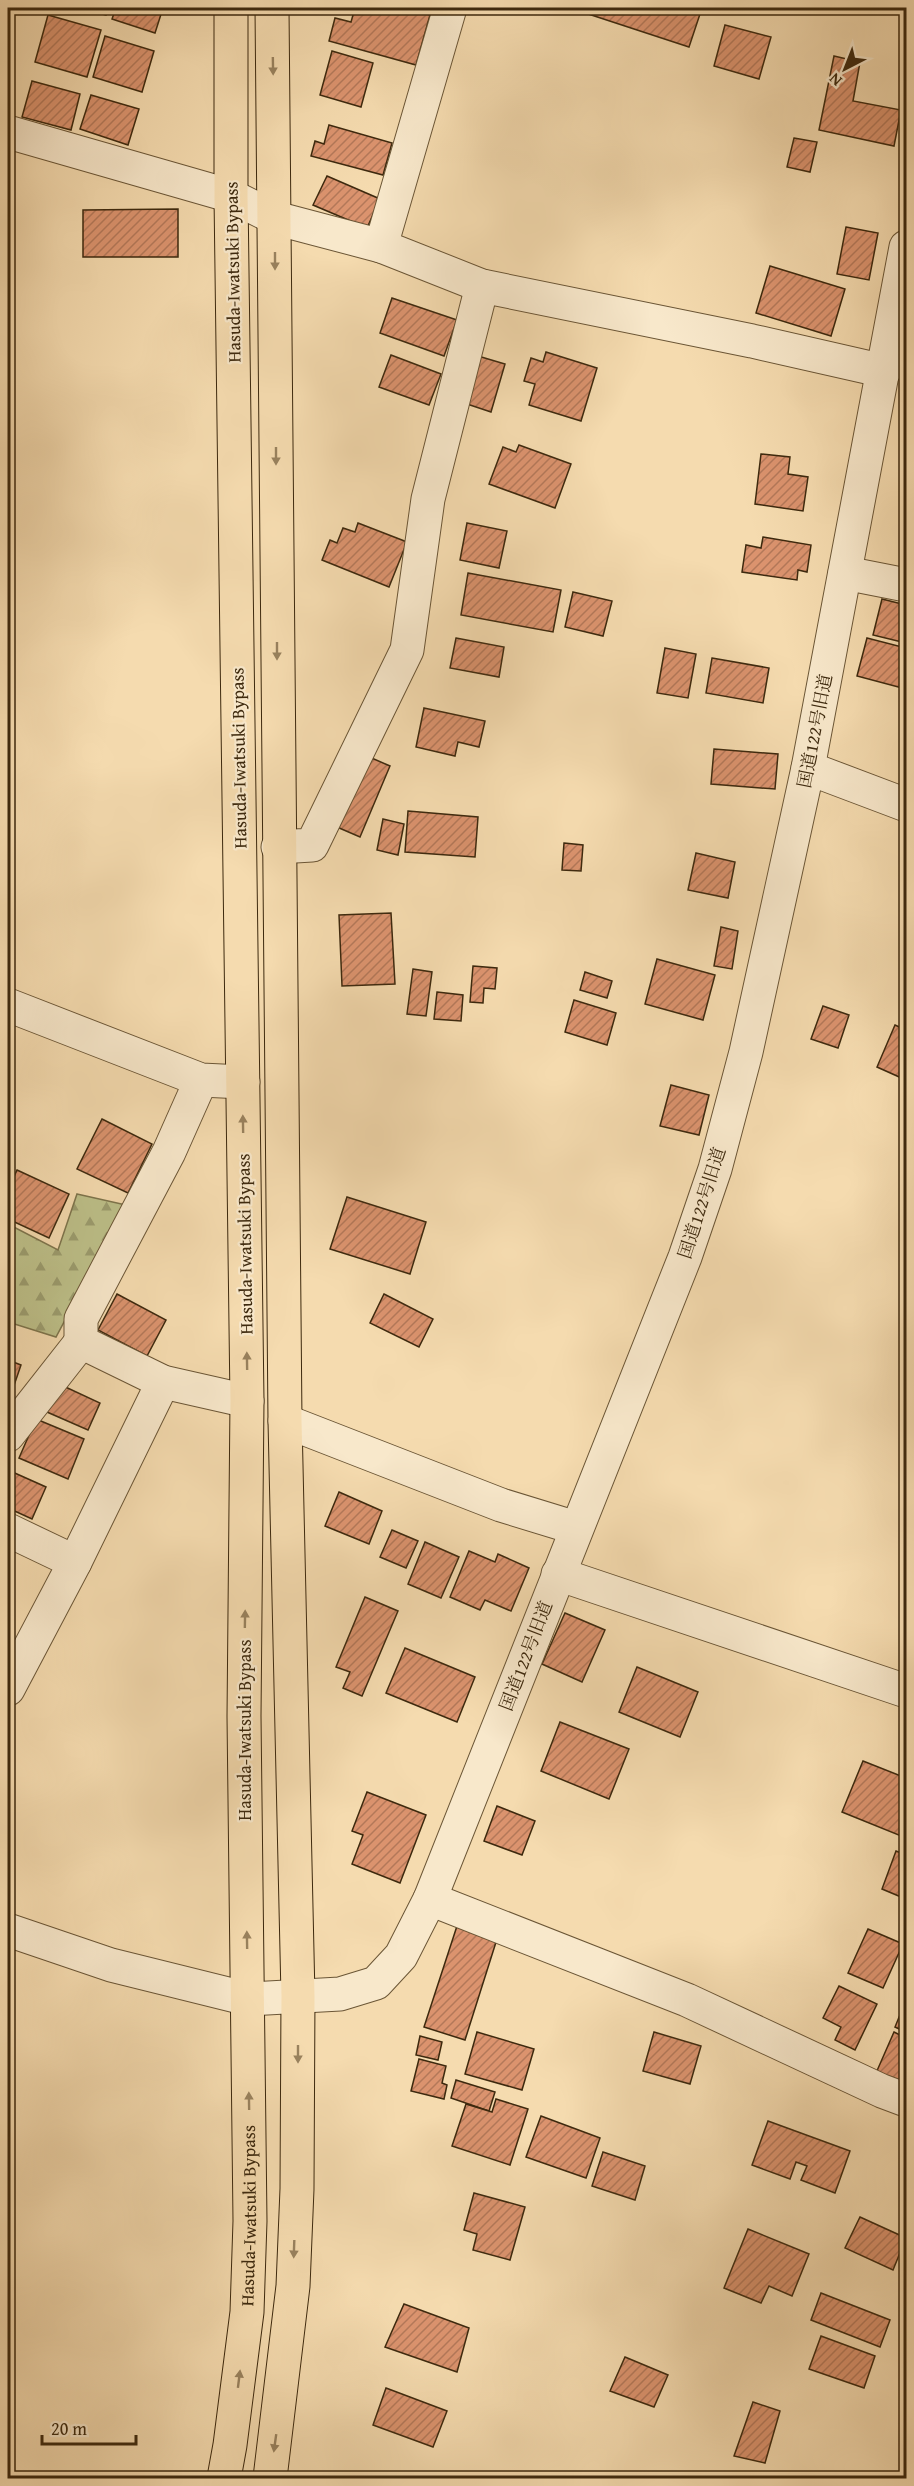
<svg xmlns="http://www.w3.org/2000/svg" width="914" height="2486" font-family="'Gentium Book Plus','Noto Serif JP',serif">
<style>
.forest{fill:url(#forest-firs);stroke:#7d744c;stroke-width:1.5}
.building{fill:url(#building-hatch);stroke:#3d290e;stroke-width:1.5}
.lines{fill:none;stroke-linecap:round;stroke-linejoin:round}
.minor-casing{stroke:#6b5636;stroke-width:35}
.highway-casing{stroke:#3d290e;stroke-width:35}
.minor{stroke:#f8e8cb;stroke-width:33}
.highway{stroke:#f5dbaf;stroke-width:33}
.oneway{fill:#99825e}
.labels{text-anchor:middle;stroke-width:4.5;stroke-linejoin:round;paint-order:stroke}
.street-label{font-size:18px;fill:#3d290e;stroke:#f8e8cb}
</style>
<defs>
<pattern id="forest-firs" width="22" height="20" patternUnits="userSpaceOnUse" patternTransform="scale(1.5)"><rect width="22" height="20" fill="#bdc089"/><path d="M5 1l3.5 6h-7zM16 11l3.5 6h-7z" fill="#9b9c6e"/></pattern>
<pattern id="building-hatch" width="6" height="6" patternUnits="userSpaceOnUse" patternTransform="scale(1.5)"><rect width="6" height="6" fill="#db936e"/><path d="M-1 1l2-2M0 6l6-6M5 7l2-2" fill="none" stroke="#b37859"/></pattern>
</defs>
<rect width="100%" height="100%" fill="#f5dbaf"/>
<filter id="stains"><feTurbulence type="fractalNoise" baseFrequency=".00333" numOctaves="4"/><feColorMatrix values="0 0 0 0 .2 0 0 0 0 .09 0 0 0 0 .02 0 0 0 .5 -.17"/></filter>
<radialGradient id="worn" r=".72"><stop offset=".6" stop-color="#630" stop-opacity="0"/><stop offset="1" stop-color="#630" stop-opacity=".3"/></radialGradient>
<path class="forest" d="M77,1194L126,1205L56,1337L8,1322V1224L58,1250Z"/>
<g class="building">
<path d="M81,8H108L106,15Z"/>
<path d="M116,8H163L155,33L112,19Z"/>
<path d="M355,8H404L430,15L416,65L329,41L335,18L351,22Z"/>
<path d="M570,8H702L689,47Z"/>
<path d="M48,15L101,30L87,77L35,62Z"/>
<path d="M725,25L771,37L759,79L714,66Z"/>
<path d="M105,36L154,51L142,92L93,77Z"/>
<path d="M332,51L373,63L361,107L320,95Z"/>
<path d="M834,56L860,62L853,101L901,110L894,146L819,130Z"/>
<path d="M32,81L80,94L71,130L22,117Z"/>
<path d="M91,95L139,109L128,145L80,129Z"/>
<path d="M329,125L392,143L383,175L311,156L315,141L324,144Z"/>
<path d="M794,138L817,142L810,172L787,167Z"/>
<path d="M327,176L380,199L367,228L313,205Z"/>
<path d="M178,209V257H83V210Z"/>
<path d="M846,227L878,233L869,280L837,274Z"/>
<path d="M770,266L845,289L831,336L756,313Z"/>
<path d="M392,298L457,320L444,356L380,333Z"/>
<path d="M546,352L597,368L581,421L529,405L535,384L524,381L531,358L543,362Z"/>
<path d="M391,355L441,374L429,405L379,387Z"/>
<path d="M478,356L505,364L491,412L464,403Z"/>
<path d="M519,445L571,464L555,508L489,484L503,447L516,452Z"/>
<path d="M761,454L790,457L788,474L808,477L803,511L755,504Z"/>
<path d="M358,523L407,542L389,587L322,560L330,540L337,543L343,528L355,532Z"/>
<path d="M467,523L507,531L499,568L460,560Z"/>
<path d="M763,537L811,545L807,572L798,570L797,580L742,572L746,545L761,548Z"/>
<path d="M468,573L561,590L553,632L461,615Z"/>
<path d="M573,592L612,601L603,636L565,627Z"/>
<path d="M882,599L906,605V643L873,635Z"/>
<path d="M456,638L504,647L499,677L450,668Z"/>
<path d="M867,638L906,648V689L857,676Z"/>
<path d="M665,648L696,654L688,698L657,693Z"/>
<path d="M712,658L769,668L763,703L706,693Z"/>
<path d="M424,708L485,721L479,747L458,742L455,756L416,747Z"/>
<path d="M714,749L778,754L775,789L711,784Z"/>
<path d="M367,756L390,766L360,837L337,827Z"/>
<path d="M408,811L478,817L475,857L405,852Z"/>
<path d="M383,819L404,824L398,855L377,850Z"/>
<path d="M564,843L583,845L581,871L562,870Z"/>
<path d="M696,853L735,862L728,898L688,890Z"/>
<path d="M391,913L395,984L342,986L339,915Z"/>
<path d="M721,927L738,931L732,969L714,966Z"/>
<path d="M657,959L715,975L703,1020L645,1004Z"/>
<path d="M473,966L497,968L495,989L484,988L483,1003L470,1002Z"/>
<path d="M413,969L432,972L426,1016L407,1014Z"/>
<path d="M585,972L612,981L607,998L580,990Z"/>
<path d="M437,992L463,995L461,1021L434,1019Z"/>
<path d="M574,1000L616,1013L607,1045L565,1032Z"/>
<path d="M823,1006L849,1015L838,1048L811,1039Z"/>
<path d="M895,1025L906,1030V1080L877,1067Z"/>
<path d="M671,1085L709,1095L699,1135L660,1126Z"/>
<path d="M102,1119L152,1144L128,1193L77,1169Z"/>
<path d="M17,1170L69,1194L49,1238L8,1219V1190Z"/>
<path d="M347,1197L426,1222L410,1274L330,1249Z"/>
<path d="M117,1294L166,1320L147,1356L98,1330Z"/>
<path d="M384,1294L433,1319L419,1347L370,1323Z"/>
<path d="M8,1360L21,1365L8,1403Z"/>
<path d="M59,1384L100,1403L88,1430L47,1412Z"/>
<path d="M36,1419L84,1439L68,1479L19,1458Z"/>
<path d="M8,1470L46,1487L32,1519L8,1508Z"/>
<path d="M339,1492L382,1511L369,1544L325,1526Z"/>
<path d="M392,1530L418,1541L406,1568L380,1557Z"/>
<path d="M425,1542L459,1557L441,1598L408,1584Z"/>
<path d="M469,1551L495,1562L498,1554L529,1568L511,1611L485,1600L480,1610L450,1597Z"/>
<path d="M365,1597L398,1611L362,1696L343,1688L350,1672L336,1667Z"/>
<path d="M565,1613L605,1630L582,1682L542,1664Z"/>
<path d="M405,1648L475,1677L457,1722L386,1693Z"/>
<path d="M637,1667L698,1692L680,1737L619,1712Z"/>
<path d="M560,1722L629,1749L609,1799L541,1771Z"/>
<path d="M863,1761L906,1778V1838L842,1812Z"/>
<path d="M367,1792L426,1815L400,1883L352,1864L363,1835L352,1831Z"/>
<path d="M497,1806L535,1821L522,1855L484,1841Z"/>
<path d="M896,1851L906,1855V1899L882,1889Z"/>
<path d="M457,1926L497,1939L465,2040L424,2027Z"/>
<path d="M868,1929L903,1944L883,1988L848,1973Z"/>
<path d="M839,1986L877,2004L855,2050L835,2040L841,2027L823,2018Z"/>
<path d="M906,2000V2032L895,2027Z"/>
<path d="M477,2032L534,2049L522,2090L465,2074Z"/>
<path d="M654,2032L701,2046L690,2084L643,2071Z"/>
<path d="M894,2032L906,2038V2086L876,2073Z"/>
<path d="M420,2036L442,2042L438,2060L416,2055Z"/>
<path d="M419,2059L446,2066L442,2083L447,2085L444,2099L411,2091Z"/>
<path d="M456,2080L495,2092L489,2111L451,2098Z"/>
<path d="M496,2099L528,2109L510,2165L452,2146L466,2104L492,2112Z"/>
<path d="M541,2116L600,2138L586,2178L526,2157Z"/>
<path d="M768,2121L850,2151L835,2193L801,2180L807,2166L796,2162L790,2179L752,2165Z"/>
<path d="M603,2152L645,2166L635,2200L592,2186Z"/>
<path d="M474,2193L525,2207L510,2260L473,2250L477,2234L464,2230Z"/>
<path d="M860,2217L906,2238L893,2270L845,2248Z"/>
<path d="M748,2229L809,2254L792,2296L769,2286L761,2303L724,2288Z"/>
<path d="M821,2293L890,2320L880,2347L811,2320Z"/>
<path d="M404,2304L469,2328L457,2372L385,2347Z"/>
<path d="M821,2336L875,2356L864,2388L809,2369Z"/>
<path d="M625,2357L668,2375L654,2407L610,2391Z"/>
<path d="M386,2388L447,2411L433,2447L373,2425Z"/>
<path d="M753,2402L780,2411L765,2463L734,2456Z"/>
</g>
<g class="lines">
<g class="minor-casing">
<g id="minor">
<path d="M450,8L381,246L482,286L752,341L884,371"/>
<path d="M8,132L231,196L275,218L381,246"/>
<path d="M845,573L906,585"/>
<path d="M808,768L906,805"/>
<path d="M278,847L312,845L407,650L428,499L482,286"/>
<path d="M8,1005L201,1080L243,1082"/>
<path d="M201,1080L169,1152L81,1319V1342L163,1382L247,1401"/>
<path d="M285,1421L501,1505L576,1528"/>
<path d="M8,1435L81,1342"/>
<path d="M8,1530L75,1562"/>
<path d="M558,1574L906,1691"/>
<path d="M8,1689L75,1562L163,1382"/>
<path d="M430,1899L687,2000L882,2091L906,2100"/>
<path d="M8,1930L111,1965L248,1999L340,1994L376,1983L401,1956L430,1899L685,1257L715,1169L746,1052L808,768L906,247"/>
</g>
</g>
<g class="highway-casing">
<g id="highway">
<path id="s1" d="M224,2478L230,2445L247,2312L250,2221L244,1716L247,1401L231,196V8"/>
<path d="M270,2478L293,2286L297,2189L298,1996L285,1421L272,8"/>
</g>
</g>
<use href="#minor" class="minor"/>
<use href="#highway" class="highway"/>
</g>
<defs><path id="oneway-solid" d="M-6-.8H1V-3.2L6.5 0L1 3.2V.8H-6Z" transform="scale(1.5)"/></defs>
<g class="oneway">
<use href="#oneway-solid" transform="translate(273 66) rotate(89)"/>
<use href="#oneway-solid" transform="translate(275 261) rotate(90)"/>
<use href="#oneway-solid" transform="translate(276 456) rotate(90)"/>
<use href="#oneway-solid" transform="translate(277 651) rotate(90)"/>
<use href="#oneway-solid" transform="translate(243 1124) rotate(-91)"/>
<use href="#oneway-solid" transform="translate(247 1361) rotate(-91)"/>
<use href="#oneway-solid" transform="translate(245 1619) rotate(-89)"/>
<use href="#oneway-solid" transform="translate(247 1940) rotate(-91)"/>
<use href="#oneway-solid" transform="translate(298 2054) rotate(90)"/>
<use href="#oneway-solid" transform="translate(249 2101) rotate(-91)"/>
<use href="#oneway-solid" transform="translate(294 2249) rotate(92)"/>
<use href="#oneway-solid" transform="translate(239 2379) rotate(-83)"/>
<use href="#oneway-solid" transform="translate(275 2443) rotate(98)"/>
</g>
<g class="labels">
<g class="street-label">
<text transform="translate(233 272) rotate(-91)" y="6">Hasuda-Iwatsuki Bypass</text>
<text transform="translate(815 731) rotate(-79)" y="6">国道122号旧道</text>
<text transform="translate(239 758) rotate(-91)" y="6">Hasuda-Iwatsuki Bypass</text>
<text transform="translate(702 1203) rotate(-72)" y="6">国道122号旧道</text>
<text transform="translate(245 1244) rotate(-91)" y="6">Hasuda-Iwatsuki Bypass</text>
<text transform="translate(526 1656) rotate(-69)" y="6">国道122号旧道</text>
<text transform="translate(245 1730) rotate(-90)" y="6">Hasuda-Iwatsuki Bypass</text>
<text dy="6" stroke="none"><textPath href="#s1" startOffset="264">Hasuda-Iwatsuki Bypass</textPath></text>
</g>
</g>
<rect width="914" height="2486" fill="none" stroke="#f5dbaf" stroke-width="30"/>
<rect x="9" y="9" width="896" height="2468" fill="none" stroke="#3d290e" stroke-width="3"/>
<rect x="15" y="15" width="884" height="2456" fill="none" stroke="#3d290e" stroke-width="1.5"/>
<g transform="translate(845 69) rotate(222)" stroke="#f8e8cb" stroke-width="4.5" paint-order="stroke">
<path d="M0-4.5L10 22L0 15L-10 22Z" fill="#3d290e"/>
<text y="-9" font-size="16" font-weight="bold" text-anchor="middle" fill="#3d290e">N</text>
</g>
<path d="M42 2435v9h94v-9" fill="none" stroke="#3d290e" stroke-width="3"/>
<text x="51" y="2435" font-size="18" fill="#3d290e" stroke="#f8e8cb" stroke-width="4.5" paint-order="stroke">20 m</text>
<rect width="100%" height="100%" filter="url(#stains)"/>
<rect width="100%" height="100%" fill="url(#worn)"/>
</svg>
